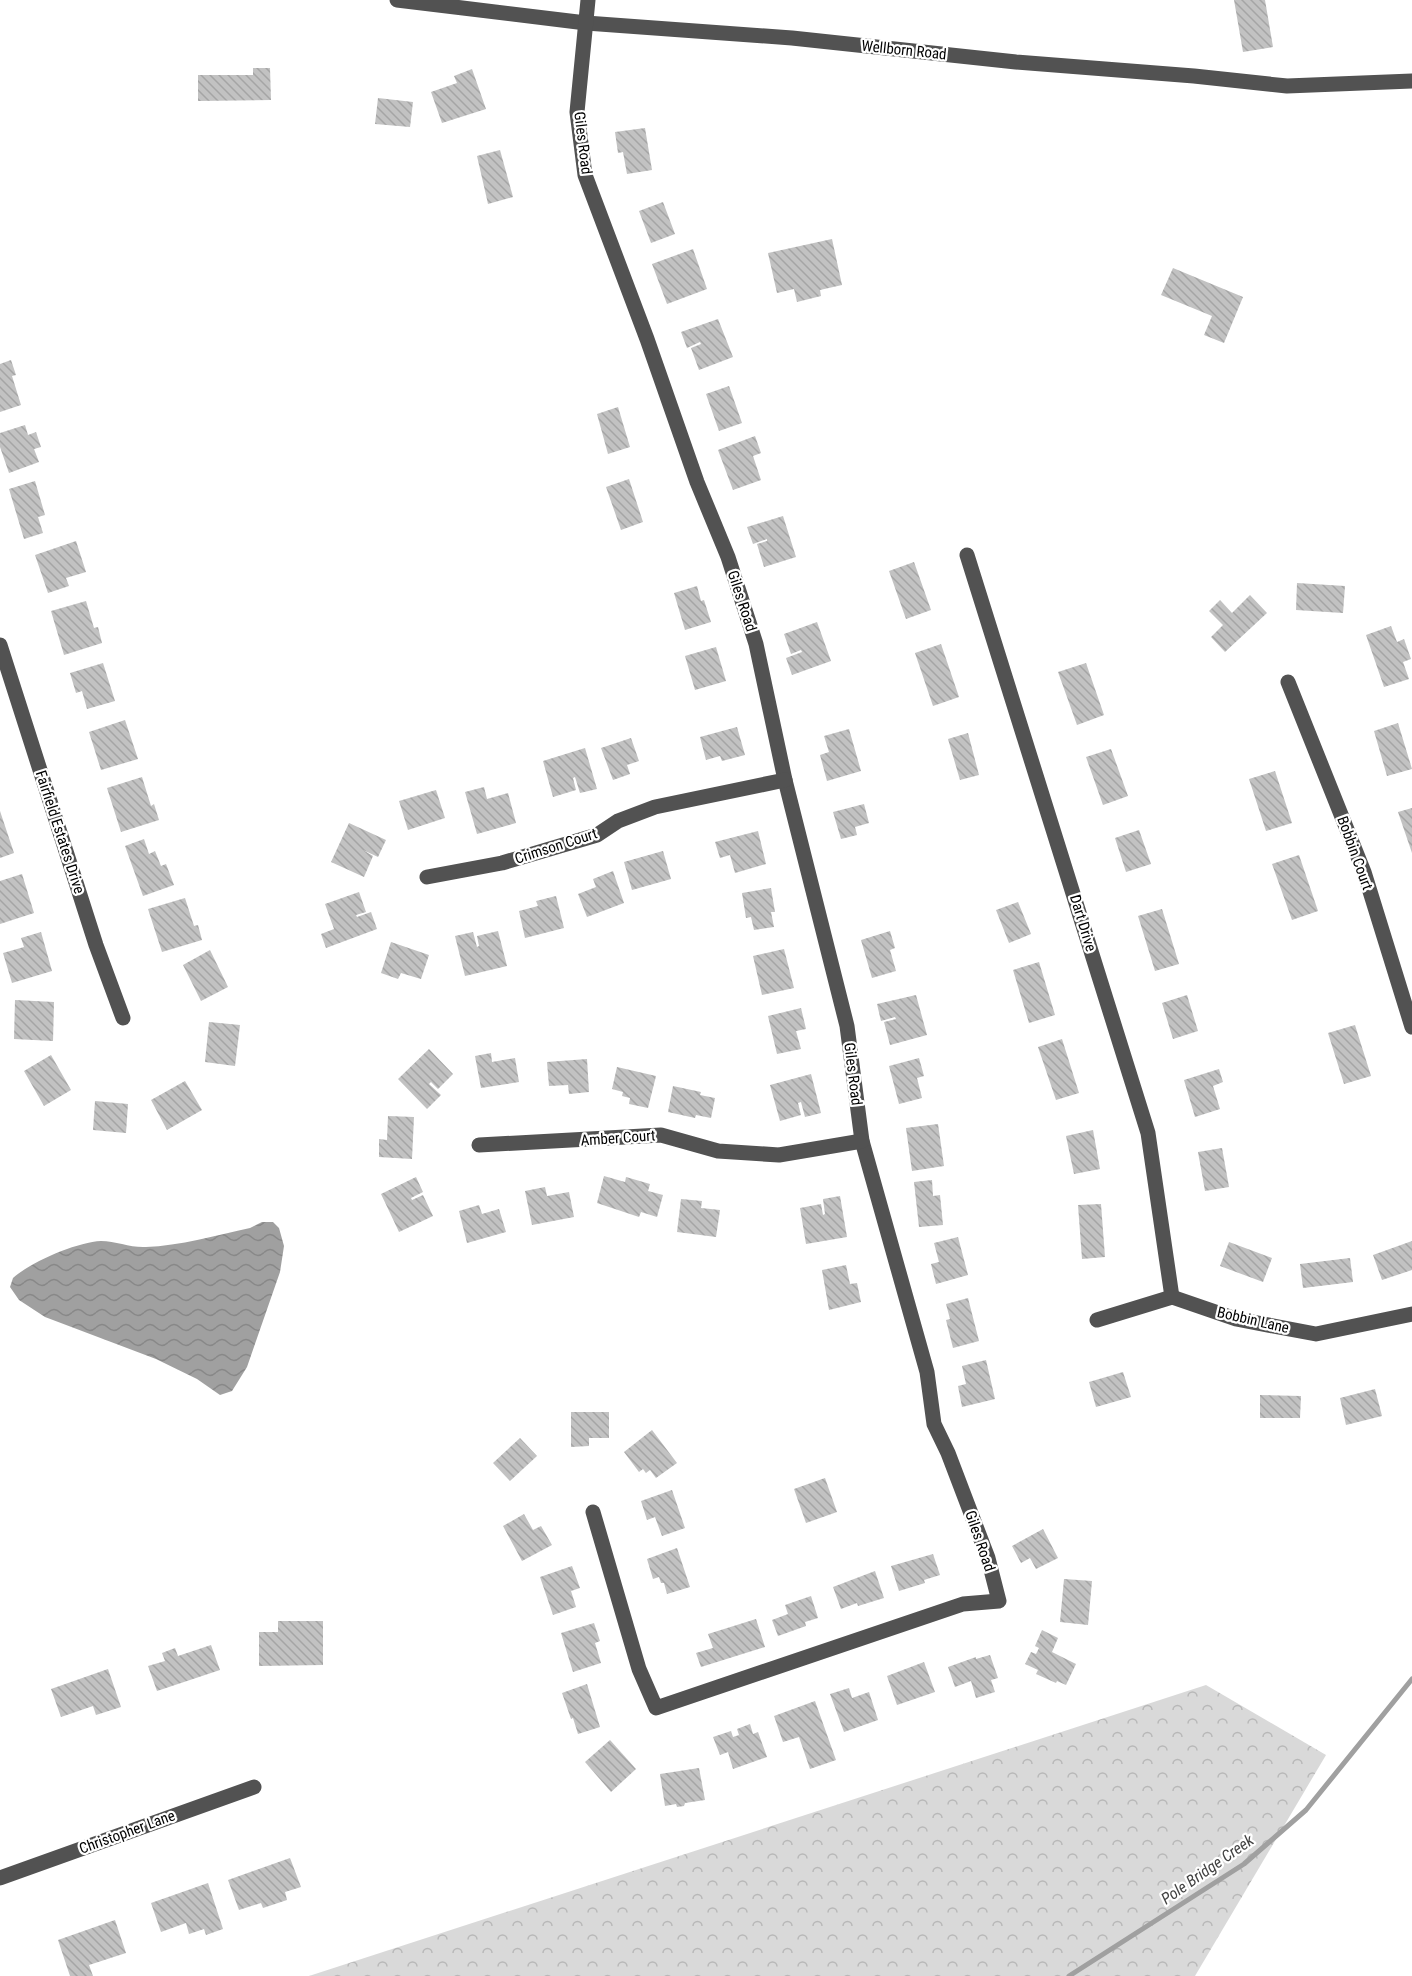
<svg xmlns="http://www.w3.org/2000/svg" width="1412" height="1976" font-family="'Roboto Condensed',sans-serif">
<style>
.forest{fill:url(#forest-crowns)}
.water{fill:url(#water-waves)}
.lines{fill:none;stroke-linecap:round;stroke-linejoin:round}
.stream{stroke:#a0a0a0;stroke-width:5}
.building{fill:url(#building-back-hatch)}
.minor{stroke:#525252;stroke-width:15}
.labels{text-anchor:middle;stroke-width:4.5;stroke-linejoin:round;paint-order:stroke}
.street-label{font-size:15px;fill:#000;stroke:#fff}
.water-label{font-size:16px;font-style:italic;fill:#414141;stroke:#fff}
</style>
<defs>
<pattern id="forest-crowns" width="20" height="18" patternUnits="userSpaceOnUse" patternTransform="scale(1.5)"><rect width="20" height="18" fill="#d9d9d9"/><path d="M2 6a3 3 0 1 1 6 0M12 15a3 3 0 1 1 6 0" fill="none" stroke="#b8b8b8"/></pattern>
<pattern id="water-waves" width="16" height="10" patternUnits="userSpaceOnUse" patternTransform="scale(1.5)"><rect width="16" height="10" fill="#a0a0a0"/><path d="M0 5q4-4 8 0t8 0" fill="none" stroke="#888"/></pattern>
<pattern id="building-back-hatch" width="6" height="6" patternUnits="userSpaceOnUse" patternTransform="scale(1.5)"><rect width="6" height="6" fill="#c2c2c2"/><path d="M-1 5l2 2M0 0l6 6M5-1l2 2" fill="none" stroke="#a5a5a5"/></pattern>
</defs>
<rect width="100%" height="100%" fill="#fff"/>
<path class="forest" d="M1206,1685L1326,1755L1195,1976H309Z"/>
<path class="water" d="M262,1222H273L279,1228L284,1246L280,1272L247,1367L232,1391L220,1395L197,1379L156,1359L45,1317L19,1300L10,1287L13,1278C31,1262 77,1242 101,1241C116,1241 131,1248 146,1247C179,1246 218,1235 250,1228Z"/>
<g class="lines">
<path class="stream" d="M1069,1976L1244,1864L1306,1810L1412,1679"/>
</g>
<g class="building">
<path d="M1234,0H1265L1273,47L1243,52Z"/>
<path d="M253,68H270L271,100L198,101V75H253Z"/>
<path d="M472,69L486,109L442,123L431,92L457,83L454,76Z"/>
<path d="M378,98L413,102L410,127L375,124Z"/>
<path d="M645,128L652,170L627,174L623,152L618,153L615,132Z"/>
<path d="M500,150L513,197L488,204L477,156Z"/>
<path d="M663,202L675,234L651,243L639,211Z"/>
<path d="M832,239L842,285L820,290L821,296L797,302L794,289L777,293L768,253Z"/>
<path d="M693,249L707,289L667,304L652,264Z"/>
<path d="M1173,268L1243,297L1224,343L1204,335L1212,316L1161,295Z"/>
<path d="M718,319L733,357L699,370L691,348L701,344L700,342L687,348L681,332Z"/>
<path d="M11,360L16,375L12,376L21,405L0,412V364Z"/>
<path d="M729,386L742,423L719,431L706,394Z"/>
<path d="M618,407L630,447L608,454L597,414Z"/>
<path d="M25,425L28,435L36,432L41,447L34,449L39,462L9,473L0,447V433Z"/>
<path d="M755,436L761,453L753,456L761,480L733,490L718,450Z"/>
<path d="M629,479L643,522L621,530L606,487Z"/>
<path d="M35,481L45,515L38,517L43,533L24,539L9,489Z"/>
<path d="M783,516L796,557L764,567L757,544L767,541V539L753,544L747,527Z"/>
<path d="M76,541L86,572L66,578L69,586L48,593L35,555Z"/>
<path d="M914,562L931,610L906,619L889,571Z"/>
<path d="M1297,583L1345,586L1343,613L1296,610Z"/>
<path d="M697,586L701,601L704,600L711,622L685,630L674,593Z"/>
<path d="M1250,595L1267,613L1225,652L1211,637L1223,625L1209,611L1220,600L1232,613Z"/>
<path d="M86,601L94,628L98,627L102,643L64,655L51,611Z"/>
<path d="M817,622L831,661L792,675L786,658L802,652L801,650L791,654L784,634Z"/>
<path d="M1391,626L1397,642L1404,639L1411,659L1403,662L1409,679L1384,687L1366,635Z"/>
<path d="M941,644L959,697L933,706L915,653Z"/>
<path d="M716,647L726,681L695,690L685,656Z"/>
<path d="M103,663L115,701L87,709L82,691L76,693L70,673Z"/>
<path d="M1086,663L1104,715L1077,725L1058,672Z"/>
<path d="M125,720L138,759L101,770L89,732Z"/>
<path d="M1398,723L1412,769L1387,776L1374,731Z"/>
<path d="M737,727L745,755L722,761L720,756L706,760L700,737Z"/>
<path d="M849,729L861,771L827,781L820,755L829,752L824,736Z"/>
<path d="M968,733L979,775L960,780L948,739Z"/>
<path d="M631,738L639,761L627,765L630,774L613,780L601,748Z"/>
<path d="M585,748L597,789L580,793L575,777L573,778L576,790L553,797L543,761Z"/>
<path d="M1111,749L1128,796L1103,805L1086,757Z"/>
<path d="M1275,771L1292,823L1266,831L1249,779Z"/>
<path d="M142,777L151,806L154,804L159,820L121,832L107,788Z"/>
<path d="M484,787L487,799L508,793L516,823L477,834L465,792Z"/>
<path d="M436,790L445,818L408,830L399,801Z"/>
<path d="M864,804L869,823L855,827L857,835L841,839L833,812Z"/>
<path d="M1412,808V853L1398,812Z"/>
<path d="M0,811L14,853L0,858Z"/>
<path d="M349,823L386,840L378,857L363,850L373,856L364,877L331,862Z"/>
<path d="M1139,830L1151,864L1126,872L1115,838Z"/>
<path d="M758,831L766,864L735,873L730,855L720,858L715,842Z"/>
<path d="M144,839L149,854L155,851L161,866L166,864L174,885L143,896L125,846Z"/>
<path d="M663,851L671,879L632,890L624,862Z"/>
<path d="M1299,855L1318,911L1292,920L1272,864Z"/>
<path d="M613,871L624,903L587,917L578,894L596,887L593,879Z"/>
<path d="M22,874L34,913L0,924V881Z"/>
<path d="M771,888L775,912H771L774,927L754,930L751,917L746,918L742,893Z"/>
<path d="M359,892L366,912L356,915L357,917L371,912L377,929L326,948L321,934L334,929L325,904Z"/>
<path d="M556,896L564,928L525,938L519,911L538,906L536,901Z"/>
<path d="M185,898L194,926L198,925L202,940L162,952L148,909Z"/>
<path d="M1018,902L1031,934L1009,943L996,910Z"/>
<path d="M1162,909L1179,964L1155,971L1138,916Z"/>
<path d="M498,931L507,966L465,976L455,936L473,932L477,947L479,946L477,936Z"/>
<path d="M890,931L895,948L890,950L896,971L872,978L861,940Z"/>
<path d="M41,932L52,971L12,983L3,953L24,947L21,938Z"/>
<path d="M391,942L429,955L421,979L401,973L398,979L381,973Z"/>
<path d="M784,949L794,988L762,995L753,956Z"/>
<path d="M210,950L228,987L201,1001L183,965Z"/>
<path d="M1039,962L1055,1015L1029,1023L1013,970Z"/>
<path d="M916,995L927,1035L890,1045L884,1022L896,1019L895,1017L881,1021L877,1004Z"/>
<path d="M1187,995L1198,1031L1173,1039L1162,1003Z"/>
<path d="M15,1000L54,1002L53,1041L14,1039Z"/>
<path d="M801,1008L806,1029L796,1031L801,1049L777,1054L768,1016Z"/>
<path d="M209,1022L240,1025L235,1066L205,1062Z"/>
<path d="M1355,1025L1371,1076L1344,1084L1328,1033Z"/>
<path d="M1062,1039L1079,1093L1056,1100L1038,1047Z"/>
<path d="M429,1049L453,1074L438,1089L431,1082L429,1084L441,1095L427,1109L398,1079Z"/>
<path d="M491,1053L492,1062L515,1058L519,1082L481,1088L475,1056Z"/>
<path d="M51,1055L71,1090L44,1106L24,1071Z"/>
<path d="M919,1058L924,1076L917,1078L922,1098L899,1104L889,1066Z"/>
<path d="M587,1059L589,1092L569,1094L568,1085L549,1086L547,1062Z"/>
<path d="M617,1067L656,1076L648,1108L629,1104L630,1098L622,1096L623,1092L612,1089Z"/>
<path d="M1219,1069L1223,1082L1213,1086L1220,1109L1195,1117L1184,1080Z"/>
<path d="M811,1074L821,1113L805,1117L801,1102L798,1103L801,1115L780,1121L770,1085Z"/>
<path d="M185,1081L202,1110L167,1130L151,1100Z"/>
<path d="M673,1086L701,1092L700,1095L715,1098L711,1118L696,1115L695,1118L668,1112Z"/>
<path d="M95,1101L128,1104L126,1133L93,1130Z"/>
<path d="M388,1116L414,1117L412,1159L379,1157V1139L387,1140Z"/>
<path d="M938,1124L944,1166L912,1171L906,1128Z"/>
<path d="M1093,1130L1100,1169L1074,1174L1066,1136Z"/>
<path d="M1222,1148L1229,1187L1205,1191L1198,1152Z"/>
<path d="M604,1176L625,1182L626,1177L650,1184L648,1191L663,1195L657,1217L641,1212L639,1217L597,1203Z"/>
<path d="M416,1177L423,1192L411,1198L412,1200L423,1195L433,1216L399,1232L381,1194Z"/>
<path d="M932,1180L933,1196L940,1195L943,1225L919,1227L914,1182Z"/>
<path d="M545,1187L547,1196L569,1192L574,1217L532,1225L525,1191Z"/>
<path d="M840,1196L847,1237L806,1244L800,1208L821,1204L823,1215L825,1214L823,1199Z"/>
<path d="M681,1199L702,1201L701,1208L720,1210L716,1237L677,1232Z"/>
<path d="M1101,1204L1105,1257L1082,1259L1078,1205Z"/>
<path d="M479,1205L482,1214L499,1209L506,1232L467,1243L459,1211Z"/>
<path d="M958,1237L968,1275L936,1284L931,1264L939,1262L934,1243Z"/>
<path d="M1412,1241V1270L1382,1280L1373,1255Z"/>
<path d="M1229,1242L1272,1258L1263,1282L1220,1266Z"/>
<path d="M1350,1258L1353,1282L1303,1288L1300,1264Z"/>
<path d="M846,1265L850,1284L857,1283L861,1302L829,1310L822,1270Z"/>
<path d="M968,1298L979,1341L953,1348L946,1320L950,1319L946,1304Z"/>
<path d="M986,1360L995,1399L962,1407L958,1386L966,1384L962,1366Z"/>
<path d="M1123,1372L1131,1397L1096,1407L1089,1382Z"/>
<path d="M1375,1389L1382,1416L1346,1425L1340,1398Z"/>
<path d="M1260,1395L1301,1396L1300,1418H1260Z"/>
<path d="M571,1412H609V1438H589V1446L571,1447Z"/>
<path d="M652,1430L677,1463L656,1478L650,1470L646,1473L643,1469L639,1472L624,1452Z"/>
<path d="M520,1438L537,1456L510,1481L493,1463Z"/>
<path d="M825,1478L837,1512L806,1523L794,1489Z"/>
<path d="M672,1490L685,1528L662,1536L655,1517L647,1520L641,1501Z"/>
<path d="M524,1514L533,1530L541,1526L552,1545L522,1561L503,1526Z"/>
<path d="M1043,1529L1058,1558L1036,1569L1030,1558L1021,1563L1012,1546Z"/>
<path d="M677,1548L690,1587L667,1594L664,1583H661L659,1577L653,1579L647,1559Z"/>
<path d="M933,1554L940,1575L924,1580L925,1583L899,1591L891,1566Z"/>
<path d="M572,1566L580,1588L571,1591L576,1607L553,1615L540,1577Z"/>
<path d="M875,1571L884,1598L858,1606L857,1603L841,1609L833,1587Z"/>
<path d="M1064,1579L1092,1581L1088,1625L1060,1622Z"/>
<path d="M811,1596L818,1618L805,1622L806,1626L778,1636L772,1620L788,1614L785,1605Z"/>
<path d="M756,1619L765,1647L701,1667L696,1653L713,1648L708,1634Z"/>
<path d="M278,1621H323V1665L259,1666V1632H278Z"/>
<path d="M594,1623L600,1641L595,1643L601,1663L573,1672L561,1633Z"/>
<path d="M1042,1630L1058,1638L1052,1652L1076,1664L1066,1685L1057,1681L1056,1683L1036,1674L1038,1670L1025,1664L1031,1652L1036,1654L1039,1648L1035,1646Z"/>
<path d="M211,1645L220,1670L157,1691L148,1666L165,1661L162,1653L175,1648L178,1656Z"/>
<path d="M990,1655L998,1678L991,1680L995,1692L976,1698L971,1681L955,1687L948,1667L976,1657V1659Z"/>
<path d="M924,1662L935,1692L897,1705L887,1676Z"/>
<path d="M108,1669L121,1707L96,1715L93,1706L61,1717L51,1689Z"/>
<path d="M587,1684L600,1727L578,1734L573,1718L571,1719L562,1693Z"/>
<path d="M849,1688L852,1698L869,1692L878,1720L844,1732L830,1694Z"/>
<path d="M815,1701L836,1760L810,1769L799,1737L783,1742L774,1716Z"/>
<path d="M750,1724L753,1734L758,1732L767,1757L733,1769L728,1752L720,1755L713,1737L731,1731L733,1737L739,1735L737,1729Z"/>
<path d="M610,1740L636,1769L611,1792L585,1762Z"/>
<path d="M699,1768L705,1800L685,1803L684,1806L677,1807L676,1804L665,1806L660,1774Z"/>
<path d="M290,1858L301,1887L285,1892L287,1900L263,1908L261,1903L239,1910L228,1880Z"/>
<path d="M208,1883L223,1929L206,1935L204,1929L189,1934L186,1923L161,1932L151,1903Z"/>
<path d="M115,1920L126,1953L89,1965L93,1976H70L58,1940Z"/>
</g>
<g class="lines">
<g class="minor">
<path d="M397,0L586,23L792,38L1016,62L1194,76L1287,86L1412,81"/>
<path d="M588,0L577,112L585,175L647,339L697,482L728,557L756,644L785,780L847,1026L862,1141L927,1372L934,1424L948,1453L988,1558L999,1601L963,1604L656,1708L639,1669L593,1512"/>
<path d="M967,555L1148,1133L1172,1297"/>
<path d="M0,645L96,945L123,1018"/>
<path d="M1288,682L1364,872L1412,1027"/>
<path d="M427,877L502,863L597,835L618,821L655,807L785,780"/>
<path d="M479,1145L661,1135L718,1151L779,1155L862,1141"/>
<path d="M1097,1320L1172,1297L1236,1319L1316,1334L1412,1314"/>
<path d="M0,1878L254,1787"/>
</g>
</g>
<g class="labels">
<g class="street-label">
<text transform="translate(904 50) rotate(6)" y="5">Wellborn Road</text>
<text transform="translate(583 143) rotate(83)" y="5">Giles Road</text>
<text transform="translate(742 601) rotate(72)" y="5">Giles Road</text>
<text transform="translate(60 832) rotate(72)" y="5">Fairfield Estates Drive</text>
<text transform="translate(556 846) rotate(-18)" y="5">Crimson Court</text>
<text transform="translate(1355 853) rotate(70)" y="5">Bobbin Court</text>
<text transform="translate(1083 923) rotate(73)" y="5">Dart Drive</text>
<text transform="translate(853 1074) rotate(83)" y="5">Giles Road</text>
<text transform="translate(618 1138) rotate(-4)" y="5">Amber Court</text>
<text transform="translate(1253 1320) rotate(13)" y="5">Bobbin Lane</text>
<text transform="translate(980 1541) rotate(71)" y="5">Giles Road</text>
<text transform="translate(127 1832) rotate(-20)" y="5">Christopher Lane</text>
</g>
<g class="water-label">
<text transform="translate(1207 1869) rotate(-35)" y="6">Pole Bridge Creek</text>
</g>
</g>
</svg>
